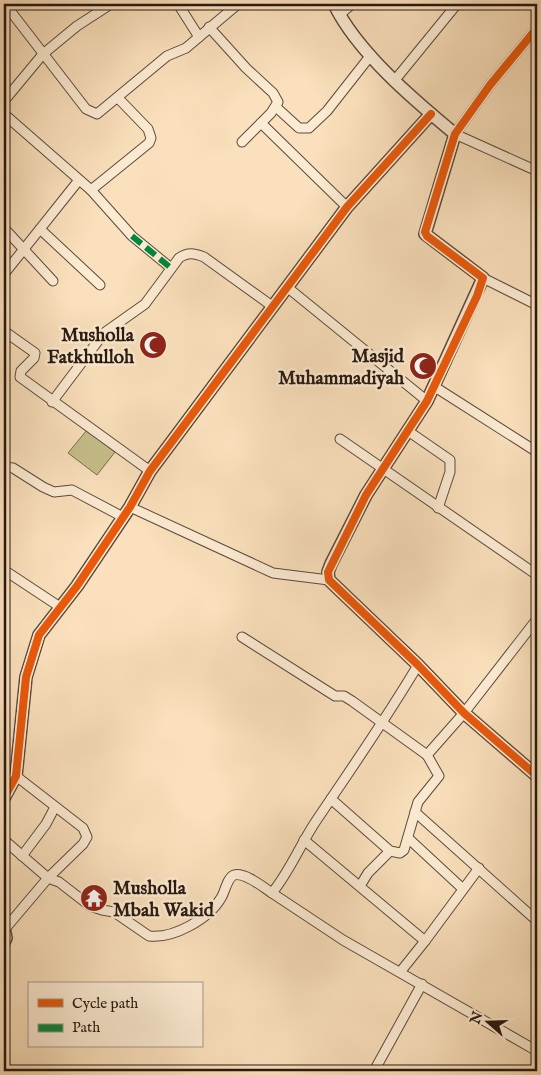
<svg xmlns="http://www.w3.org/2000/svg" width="541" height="1075" font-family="'IM FELL English',serif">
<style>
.green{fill:#c6c08b;stroke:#776c4e}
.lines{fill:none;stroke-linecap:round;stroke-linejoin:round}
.minor-casing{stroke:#5c4a3b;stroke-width:11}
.tertiary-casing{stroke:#5c4a3b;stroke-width:14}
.minor{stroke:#fcebd3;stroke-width:9}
.tertiary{stroke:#fcebd3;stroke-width:11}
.quiet{stroke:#00873e;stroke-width:6;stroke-dasharray:12 6;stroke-linecap:butt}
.cycleway-casing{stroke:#fcebd3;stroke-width:11}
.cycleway{stroke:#e8590c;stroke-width:8}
.labels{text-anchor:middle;stroke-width:5;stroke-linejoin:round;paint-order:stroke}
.poi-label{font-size:19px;font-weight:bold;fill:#281810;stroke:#fcebd3;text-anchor:end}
</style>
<rect width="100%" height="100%" fill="#fae0bc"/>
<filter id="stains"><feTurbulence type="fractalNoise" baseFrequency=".004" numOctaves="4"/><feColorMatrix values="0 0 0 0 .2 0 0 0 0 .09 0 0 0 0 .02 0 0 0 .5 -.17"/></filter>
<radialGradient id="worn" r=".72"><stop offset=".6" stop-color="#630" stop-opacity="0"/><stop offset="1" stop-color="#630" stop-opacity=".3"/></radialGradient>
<path class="green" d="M87,430L115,452L97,475L68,453Z"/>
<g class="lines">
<g class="minor-casing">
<g id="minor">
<path d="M5,4L86,109L97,114L167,56L186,48L199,37L178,4"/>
<path d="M339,15L352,4"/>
<path d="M209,27L246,68L273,93L278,102L271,113L242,142"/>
<path d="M537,28L490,85L455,134L537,171"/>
<path d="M199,37L238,4"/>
<path d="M395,80L457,4"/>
<path d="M4,101L43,54L77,26L111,4"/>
<path d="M276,107L299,128H309L327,111L371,55"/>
<path d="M4,114L91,190L132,236L171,268"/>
<path d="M261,123L347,207"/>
<path d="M91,190L149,143L151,138L148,129L118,98"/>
<path d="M4,228L53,281"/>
<path d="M40,229L100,285"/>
<path d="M4,274L79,180"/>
<path d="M483,278L537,305"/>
<path d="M287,287L427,401"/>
<path d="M4,331L35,353L34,358L21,371L20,377L150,471"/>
<path d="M435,387L537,452"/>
<path d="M52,402L104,333L145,304L179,258C188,252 194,253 204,257L272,306"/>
<path d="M408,431L450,460V472L438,508"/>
<path d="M340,439L537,575"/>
<path d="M4,467L13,468L43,487L54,492L72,490L123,517"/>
<path d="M130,507L273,573L329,580"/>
<path d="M4,570L60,607"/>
<path d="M242,637L335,696H344L352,701L427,755L464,713L537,619"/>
<path d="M418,665C386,719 351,769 316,821C300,845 290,871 272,893L343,940L537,1051"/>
<path d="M331,799L390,851L400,853L404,850L418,802L439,776L427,755"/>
<path d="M415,812L537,921"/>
<path d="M408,838L463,889"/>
<path d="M4,840L48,878L59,882L90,906L102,910L114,912L149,936C173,939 209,919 221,898C225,892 227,878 234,875C245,872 263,887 272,893"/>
<path d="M304,840L425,941L479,868"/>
<path d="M22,856L46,824L55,807"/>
<path d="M360,886L368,873L390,851"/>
<path d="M4,930L48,878L83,844L87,837L83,828L16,776"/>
<path d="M401,971L425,941"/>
<path d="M374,1071L422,984"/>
</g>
</g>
<g class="tertiary-casing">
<g id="tertiary">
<path d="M334,4C357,52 414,100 455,134L425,234L483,278L427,401L366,495L331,564L328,572L329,580L418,665L464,713L537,776"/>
<path d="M4,798L16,776L26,677L39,635L77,586L130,507L150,471L347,207L431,114"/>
<path d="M4,928L6,938L4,942"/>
</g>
</g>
<use href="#minor" class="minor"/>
<use href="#tertiary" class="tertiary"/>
<path class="quiet" d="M132,236L171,268"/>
<g class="cycleway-casing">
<g id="cycleway">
<path d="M537,28L490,85L455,134L425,232L427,236L483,278L477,296L427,401L366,495L328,572L329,580L418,665L464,713L537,776"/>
<path d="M4,798L16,776L26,677L39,635L77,586L130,507L150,471L347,207L431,114"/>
</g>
</g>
<use href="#cycleway" class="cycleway"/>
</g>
<defs>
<g id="mosque-disc" transform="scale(1.4375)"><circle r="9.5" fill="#8f2418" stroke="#fcebd3"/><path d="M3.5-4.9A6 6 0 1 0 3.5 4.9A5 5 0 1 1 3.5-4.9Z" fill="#fff"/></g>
<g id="temple-disc" transform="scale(1.4375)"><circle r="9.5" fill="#8f2418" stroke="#fcebd3"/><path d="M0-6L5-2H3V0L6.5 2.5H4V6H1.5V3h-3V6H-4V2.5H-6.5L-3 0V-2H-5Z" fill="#fff"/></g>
</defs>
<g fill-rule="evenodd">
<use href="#mosque-disc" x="153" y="345"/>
<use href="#mosque-disc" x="423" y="366"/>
<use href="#temple-disc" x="94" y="898"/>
</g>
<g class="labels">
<g class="poi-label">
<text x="134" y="341">Musholla<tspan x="134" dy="22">Fatkhulloh</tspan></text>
<text x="404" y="362">Masjid<tspan x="404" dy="22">Muhammadiyah</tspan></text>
<text x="113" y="894" text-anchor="start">Musholla<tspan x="113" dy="22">Mbah Wakid</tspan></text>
</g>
</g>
<rect width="541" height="1075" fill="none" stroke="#fae0bc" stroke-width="20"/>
<rect x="5" y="5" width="531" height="1065" fill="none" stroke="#281810" stroke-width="2.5"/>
<rect x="10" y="10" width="521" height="1055" fill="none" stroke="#281810"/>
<rect x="28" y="982" width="175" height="65" fill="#fcebd3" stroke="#a79785"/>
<rect x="38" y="999" width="25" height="8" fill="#e8590c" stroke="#a79785"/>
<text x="72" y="1008" font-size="15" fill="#281810">Cycle path</text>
<rect x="38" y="1024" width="25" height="8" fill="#00873e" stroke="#a79785"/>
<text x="72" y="1032" font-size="15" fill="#281810">Path</text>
<g transform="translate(488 1022) rotate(290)" stroke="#fcebd3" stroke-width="4" paint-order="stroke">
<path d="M0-4L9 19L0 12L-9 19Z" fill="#281810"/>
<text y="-8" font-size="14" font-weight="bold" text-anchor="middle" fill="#281810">N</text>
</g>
<rect width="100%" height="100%" filter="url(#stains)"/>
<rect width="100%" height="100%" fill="url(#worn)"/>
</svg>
